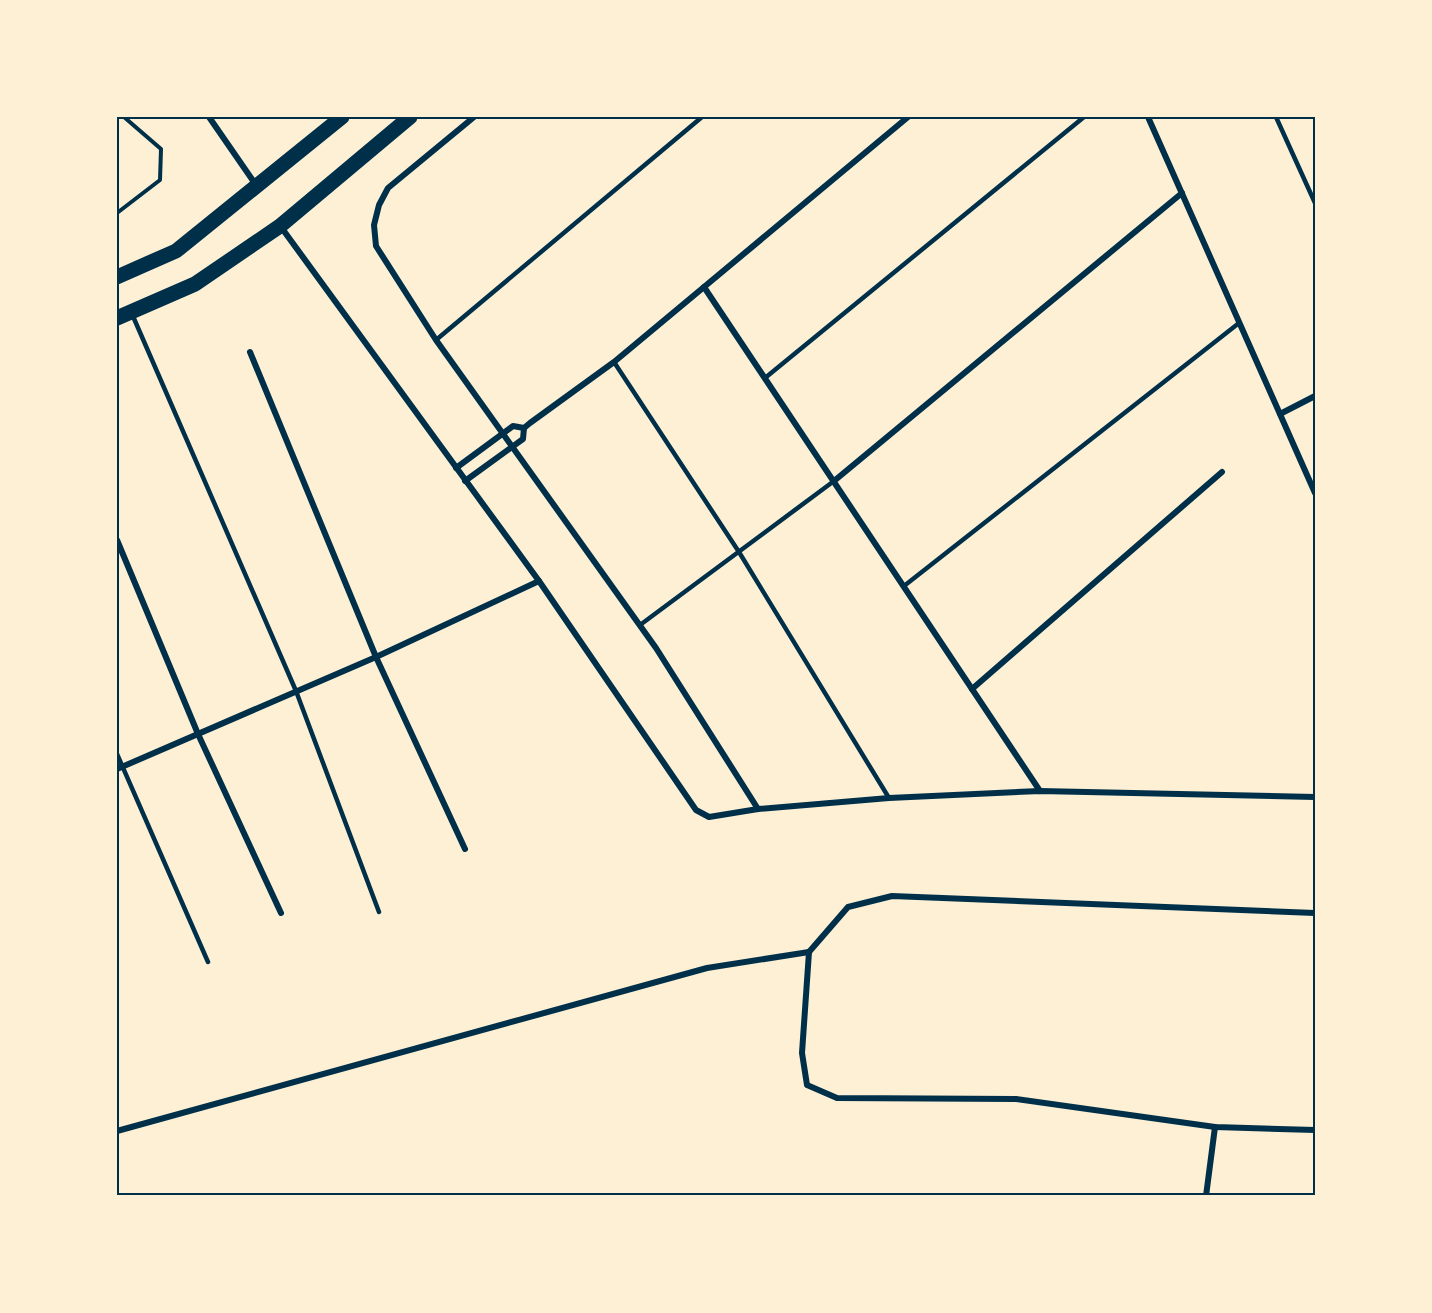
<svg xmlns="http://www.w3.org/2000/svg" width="1432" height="1313" font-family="Raleway,sans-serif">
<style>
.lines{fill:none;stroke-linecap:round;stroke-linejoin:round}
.path{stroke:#003049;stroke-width:4}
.service{stroke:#003049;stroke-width:4.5}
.minor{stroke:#003049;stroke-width:6}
.primary{stroke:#003049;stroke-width:15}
.neatline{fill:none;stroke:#003049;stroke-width:2}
</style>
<rect width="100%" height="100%" fill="#fdf0d5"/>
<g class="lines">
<path class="path" d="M117,213L160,180L161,149L124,117"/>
<g class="service">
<path d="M1276,117L1315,203"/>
<path d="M132,314L296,691L379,912"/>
<path d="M436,340L702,117"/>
<path d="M614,362L739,552L889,798"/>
<path d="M765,378L1084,117"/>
<path d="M904,586L1239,323"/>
<path d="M640,625L834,481"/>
<path d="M117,754L208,962"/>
</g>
<g class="minor">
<path d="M209,117L256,185"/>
<path d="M474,117L388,188L379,205L374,225L376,246L436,340L656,648L758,809"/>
<path d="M1148,117L1315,493"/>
<path d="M281,227L539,581L696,810L709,817L758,809L889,798L1040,791L1315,797"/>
<path d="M704,287L1040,791"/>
<path d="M250,352L376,657L465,849"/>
<path d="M1280,414L1315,396"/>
<path d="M456,468L513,426L524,428"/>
<path d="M465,481L523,439L524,428L530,423L614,362L908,117"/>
<path d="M834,481L1182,193"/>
<path d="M117,540L198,734L281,913"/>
<path d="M972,689L1222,472"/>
<path d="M117,769L376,657L539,581"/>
<path d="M809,952L802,1053L807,1085L837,1098L1016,1099L1215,1127L1315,1130"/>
<path d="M809,952L848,907L892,896L1315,913"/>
<path d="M117,1131L707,968L809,952"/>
<path d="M1206,1196L1215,1127"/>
</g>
<g class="primary">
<path d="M117,277L176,251L342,117"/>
<path d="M117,318L195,284L280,226L410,117"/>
</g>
</g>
<rect width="1432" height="1313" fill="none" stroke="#fdf0d5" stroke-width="237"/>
<rect x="118" y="118" width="1196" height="1076" class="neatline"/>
</svg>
